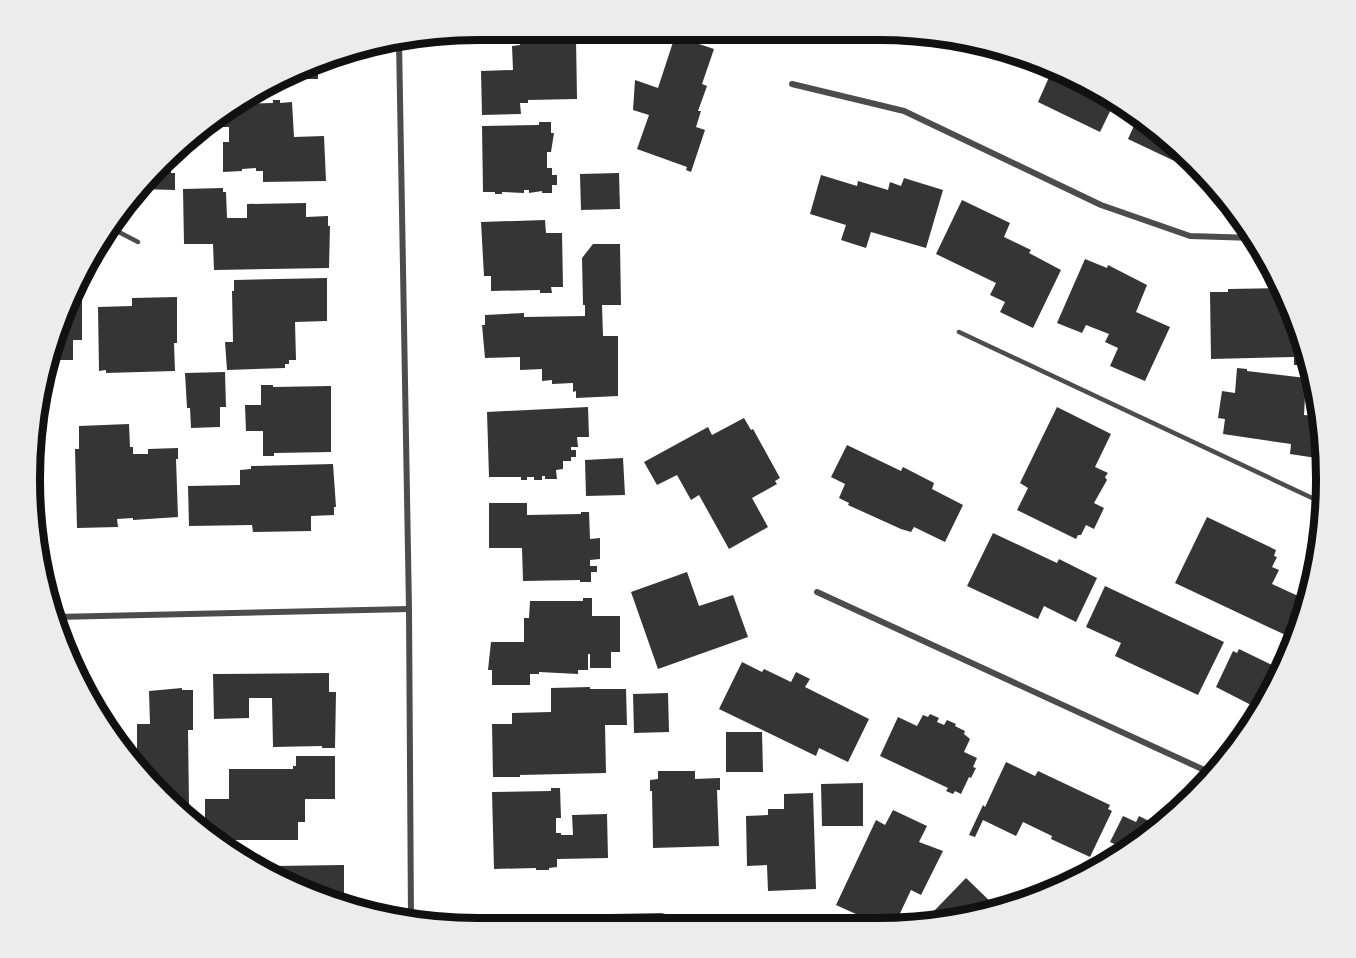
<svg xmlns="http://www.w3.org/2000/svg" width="1356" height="958" font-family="'IBM Plex Sans',sans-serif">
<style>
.building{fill:#353535}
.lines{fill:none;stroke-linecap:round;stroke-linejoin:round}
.service{stroke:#4c4c4c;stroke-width:4.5}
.minor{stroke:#4c4c4c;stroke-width:6}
.rim{fill:none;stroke:#111;stroke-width:8}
</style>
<rect width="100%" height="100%" fill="#fff"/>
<g class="building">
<path d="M520,31L580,32L581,38H576L577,99L528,100V103H520L521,114L482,115L481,71L513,70L512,46L520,45Z"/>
<path d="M675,36L714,49L702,84L707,86L698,111H701L696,127L705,130L691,172L686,170L687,167L637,149L649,115L633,110L635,80L658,88Z"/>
<path d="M939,38L965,39L989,48L985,55L953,40L951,44Z"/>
<path d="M1023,61L1102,90L1115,101L1100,132L1038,102L1050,75L1022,62Z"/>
<path d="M318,66V79H288L306,71Z"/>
<path d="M273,100H280V103L292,102L294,137L324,136L326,181L263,182V171H256V168L242,169V171L223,172V142H229V127H223V123H209L233,104L273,103Z"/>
<path d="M1137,119L1187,161L1185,166L1128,139Z"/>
<path d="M539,122H551V133H554L551,152H547V168H552V175H557V185H552V193H542V191L529,193V190H524V193L502,192V194H495V192H483L482,126L539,125Z"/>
<path d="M171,157V173H175V190L138,189L141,183Z"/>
<path d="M619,173L620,209L581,210L580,174Z"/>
<path d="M821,175L857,186L858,181L888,190L890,182L901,186L904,178L943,190L926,248L871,232L866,248L841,240L846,225L810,214Z"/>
<path d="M223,188V192H226L227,218H247V204L306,203V217L328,216V226H330L329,268L214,270L213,244H184L183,189Z"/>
<path d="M962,200L1010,223L1004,237L1031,250L1029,253L1061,270L1033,328L1000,312L1005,302L990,295L996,283L936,254Z"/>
<path d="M545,220L546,233H562L563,287H551L552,293H540V290L491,291V276H484L481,222Z"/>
<path d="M593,244H620L621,305H602L603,336H618V396L576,398V391L573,392V383L552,384V380L542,381V369L520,370V357L485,358L482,325H485V315L524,313V317L585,316V305H583L582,258Z"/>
<path d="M1085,259L1107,268L1108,265L1147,285L1136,312L1170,327L1145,381L1110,366L1118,348L1105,342L1109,334L1086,325L1082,333L1057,323Z"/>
<path d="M327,278V321L295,322L296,360H289V364H285V368L227,370L225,342H233L232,291H234V280Z"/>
<path d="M82,279V340H73V360H50L64,307Z"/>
<path d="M1281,288L1302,334L1309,365H1294V357L1211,359L1210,292H1228V289Z"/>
<path d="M177,297V343H174L175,371L106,373V370L99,371L98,307L132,306V298Z"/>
<path d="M1237,368L1247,369V371L1306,378L1304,415L1322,417L1323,459L1290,454L1291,444L1223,434L1225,419L1218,418L1222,391L1235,393Z"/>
<path d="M225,372L226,407H220V427L191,428L190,408H187L185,373Z"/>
<path d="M261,385H273V387L331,386V452L274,453V456H263V431H246L245,405H261Z"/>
<path d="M40,399L41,449H35L34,421Z"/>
<path d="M588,407L589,437H577L578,447H571V450H576V457H571V461H563V469L556,470L557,479H545V476H542V480H534V477H527V480H521V477H489L487,412Z"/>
<path d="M1057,407L1111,434L1095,467L1108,473L1105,477L1107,480L1094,503L1104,508L1094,529L1086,525L1081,535H1078L1076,539L1017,510L1028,488L1020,483Z"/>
<path d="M744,418L751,430L753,429L780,478L775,481L777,484L752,498L768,527L729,549L699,495L691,500L677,475L657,485L644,462L708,427L712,435Z"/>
<path d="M129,424L130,447H133V454H148V449L178,448V459H176L178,517L133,520V518L117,519L118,527L77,528L75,449H79V426Z"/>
<path d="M847,445L901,471L903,467L934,483L932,489L963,505L945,542L914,527L911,532L901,529L848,505L849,503L839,498L845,484L831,477Z"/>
<path d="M623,458L625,495L586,496L585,460Z"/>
<path d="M333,464L336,507H334V515L311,516V531L253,532L252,525L189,526L188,486L240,485V470L251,469V466Z"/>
<path d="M36,496H40V540H38Z"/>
<path d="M489,503H527V515L581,514V512H589L590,539L600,538V559L590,560V566H597V572H591V582H580V580L523,581L522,548H489Z"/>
<path d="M1207,517L1276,550L1274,556L1277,557L1272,567L1279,570L1272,584L1309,601L1294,639L1175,583Z"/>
<path d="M993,533L1057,563L1059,559L1097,578L1076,622L1044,606L1038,619L967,586Z"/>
<path d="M687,572L699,606L733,595L748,637L658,669L631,592Z"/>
<path d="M1105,586L1224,642L1198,695L1115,656L1121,643L1086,627Z"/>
<path d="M583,598H592V616H620V652H611V668H590V654H588V670H578V674L539,672V674H530V685H492V670H488L491,642H524V618H529L530,601H583Z"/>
<path d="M1239,649L1282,670L1253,721L1247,718L1253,706L1216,687L1233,651L1237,653Z"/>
<path d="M742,662L762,672L764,669L791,682L796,672L810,679L805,687L869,719L848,762L819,748L816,756L719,709Z"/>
<path d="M329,673V692H336L335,748H322V746L273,747L272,698H249V718L214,719L213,674Z"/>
<path d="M590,687V689H626L627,725H605L606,773L520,775V777H493L492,724H512V713L551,712V688Z"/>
<path d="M182,688V690H193V730H188L189,805H181V812L142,775L127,753V749H137V724H150L149,691Z"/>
<path d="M668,693L669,732L634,733L633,694Z"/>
<path d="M930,714L939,718L937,722L944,725L947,720L956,724L955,726L965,731L964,734L970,739L964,752L977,758L973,767L976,768L971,778L969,777L961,794L955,791L953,794L946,791L948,788L880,756L898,717L917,726L923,715L928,717Z"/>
<path d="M726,732H762L763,772H726Z"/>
<path d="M296,756H335V799H305V822H298V840H230L211,839L205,835V799H229V769H293V766H296Z"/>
<path d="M1006,762L1035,776L1038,771L1110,805L1108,809L1112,811L1090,857L1051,839L1052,836L1023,822L1016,836L983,820L975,837L969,835L983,805L985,807Z"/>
<path d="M658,771H695V779L720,778V790H717L719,846L653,848L652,791H650V780L658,779Z"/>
<path d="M863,783V826H822L821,784Z"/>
<path d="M551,788H560L561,818H556V833H561V835H573L572,815L607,814L608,858L557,859V867L549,868V870H536V868L494,869L492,792L551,791Z"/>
<path d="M813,793L816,889L768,891L767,865L747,866L746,816L768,815V809H784V794Z"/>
<path d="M893,810L927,826L919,842L943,851L921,895L911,890L895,924H878L836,905L876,820L885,825Z"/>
<path d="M1123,816L1136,822L1139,816L1159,826L1125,849L1110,842Z"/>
<path d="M344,865V906L281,882L273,877V866Z"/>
<path d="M966,878L995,906L945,921L934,911Z"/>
</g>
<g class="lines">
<g class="service">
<path d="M113,229L138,242"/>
<path d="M959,332L1325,504"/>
</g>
<g class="minor">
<path d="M399,41L409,609L411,921"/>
<path d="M792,84L904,111L1101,205L1190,236L1254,238"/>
<path d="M817,592L1213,774"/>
<path d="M56,617L409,609"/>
<path d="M412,921L661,916L695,926"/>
</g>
</g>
<path d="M0 0H1356V958H0ZM478 40H878A438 438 0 0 1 1316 478V480A438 438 0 0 1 878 918H478A438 438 0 0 1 40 480V478A438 438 0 0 1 478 40Z" fill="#ececec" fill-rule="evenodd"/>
<path class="rim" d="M478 40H878A438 438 0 0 1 1316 478V480A438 438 0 0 1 878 918H478A438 438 0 0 1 40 480V478A438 438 0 0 1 478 40Z"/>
</svg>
